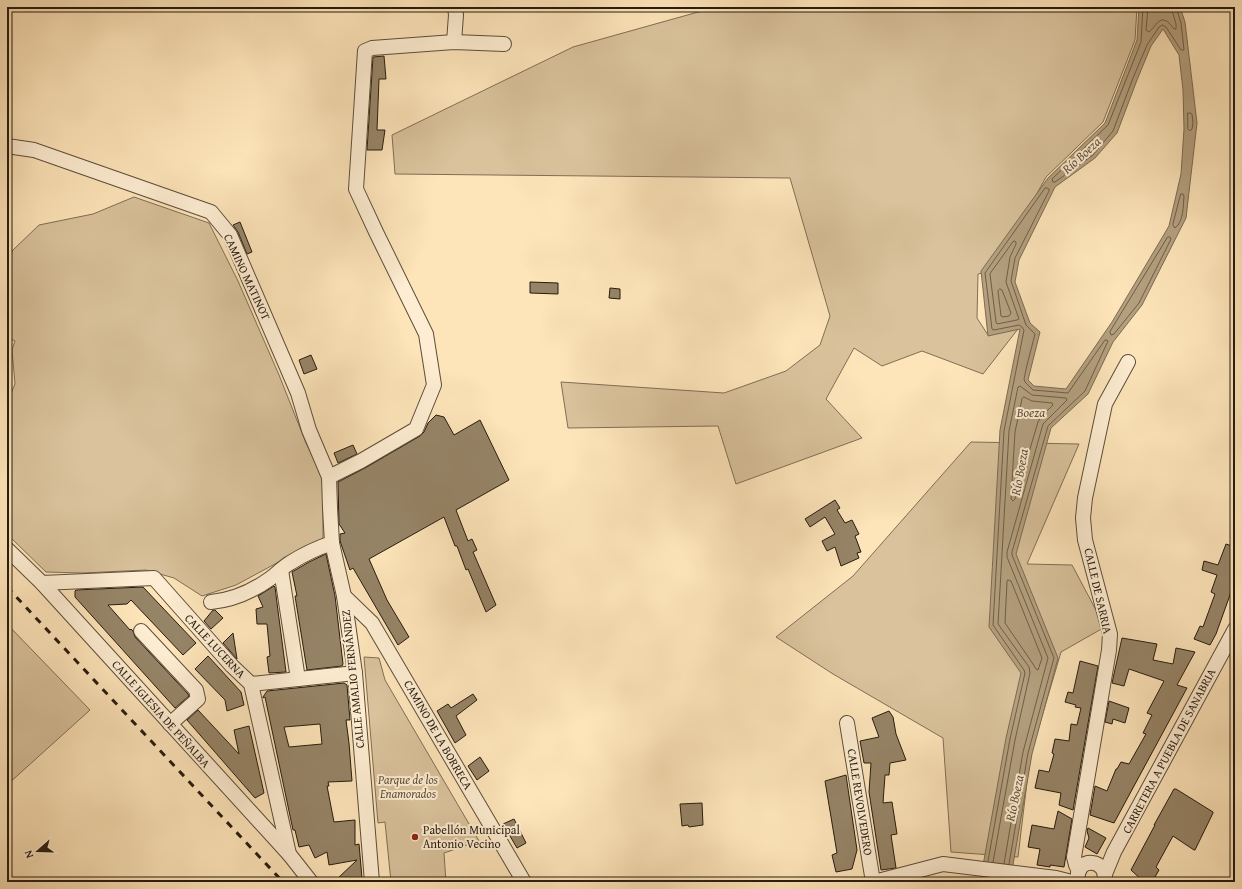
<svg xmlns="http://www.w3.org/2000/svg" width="1242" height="889" font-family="'Gentium Book Plus',serif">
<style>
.green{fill:#d9c29c;stroke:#806e56}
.water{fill:#b4a07f;stroke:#7c6b52;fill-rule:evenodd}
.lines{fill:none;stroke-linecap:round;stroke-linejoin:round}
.shore{stroke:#6e5e47;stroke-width:1}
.building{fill:#968467;stroke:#271b0f;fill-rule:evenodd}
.minor-casing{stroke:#5c4d3a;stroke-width:16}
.minor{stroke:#feedd2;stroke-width:14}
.rail{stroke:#271b0f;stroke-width:3;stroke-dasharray:7 7;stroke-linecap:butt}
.poi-dot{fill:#8f2418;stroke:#feedd2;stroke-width:1.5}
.labels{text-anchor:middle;stroke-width:4;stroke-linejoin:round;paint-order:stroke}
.street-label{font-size:12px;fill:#271b0f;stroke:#feedd2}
.park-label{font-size:12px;font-style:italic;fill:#5c4d39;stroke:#feedd2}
.poi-label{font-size:12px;fill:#271b0f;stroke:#feedd2;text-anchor:start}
.water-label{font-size:13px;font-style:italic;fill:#5f503c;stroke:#feedd2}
</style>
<rect width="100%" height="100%" fill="#fde4b9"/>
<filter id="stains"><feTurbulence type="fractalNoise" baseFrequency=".005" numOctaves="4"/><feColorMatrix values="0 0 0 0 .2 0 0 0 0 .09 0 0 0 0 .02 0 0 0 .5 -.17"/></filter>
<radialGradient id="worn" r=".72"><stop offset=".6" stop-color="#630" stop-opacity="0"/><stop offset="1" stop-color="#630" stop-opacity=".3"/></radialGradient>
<g class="green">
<path d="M716,7H1137L1135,40L1103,122L1046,177L995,270L978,274L977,318L988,335L1018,329L983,374L922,351L882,366L854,348L826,399L862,438L736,484L718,426L568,428L561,382L724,393L786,371L820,345L830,316L790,178L395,174L392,135L573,47Z"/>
<path d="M134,197L209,223L238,281L279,375L306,443L323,476V538L236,585L202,596L174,578L146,570L82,573L46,572L7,534V403L15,384L12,350L15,341L7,337V279L12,251L39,225L93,214Z"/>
<path d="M971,442L1079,444L1027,564L1072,565L1105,627L1061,652L1030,757L1018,857L951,852L943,738L833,674L776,637L853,576Z"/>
<path d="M7,624L90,710L7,785Z"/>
<path d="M364,657L379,658L385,680L479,841L444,853L446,882H391L385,822L378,823Z"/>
</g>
<path class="water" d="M1139,7H1180L1185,22L1197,123L1186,218L1142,305L1113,342L1088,394L1051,428L1016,554L1058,658L1032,754L1010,882H980L1006,738L1021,673L989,627L1000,430L1020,329L988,336L981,271L1048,178L1105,123L1137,40ZM1163,29L1179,55L1183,90L1184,129L1181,174L1169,226L1112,322L1066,389L1034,386L1028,380L1040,332L1030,323L1015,282L1019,260L1055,187L1095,158L1117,133L1137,80L1151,46Z"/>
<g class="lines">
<g class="shore">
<path d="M1143,7L1141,42L1108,125L1052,179L1053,182H1055L1093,155L1113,131L1133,78L1147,45L1159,27L1162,25L1166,27L1181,50H1184L1181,23L1176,7"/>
<path d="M1148,7L1146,30L1149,32C1158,24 1161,11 1174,29H1176V24L1171,7"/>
<path d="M1188,113H1190L1192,114L1193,123L1192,129L1190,131L1188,129Z"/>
<path d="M1181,194H1183L1184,196C1183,206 1184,221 1175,228L1173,225Z"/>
<path d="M1168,237H1170L1171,239L1139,303L1114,334L1111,335L1110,332Z"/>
<path d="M1014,241L1016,242V244L1010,257L1006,282L1019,319L1017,320L997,324L996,322L990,274Z"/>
<path d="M1000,289L1002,290L1011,313L1009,316L1003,317L1001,316L998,291Z"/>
<path d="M1024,397L1032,401L1052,403L1053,405L1041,417L1038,422L1015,499L1013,501L1011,499L1015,432L1022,399Z"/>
<path d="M1008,580L1011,581L1042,658L1038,670L1036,669L1033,664L1005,623L1007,582Z"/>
<path d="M988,861L1010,739L1025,673L1024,670L993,625L1004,431L1024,330L1022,327L1019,325L994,330L992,329L985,273L1045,188H1047L1049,189V191L1015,258L1011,281L1026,325L1035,334L1027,365L1024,379L1025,382L1033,390L1068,393L1105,340H1107L1108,341L1085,391L1048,426L1012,552V555L1054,658L1028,753L1009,864"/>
<path d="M993,862L1015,740L1030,673L1029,667L998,624L1009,431L1018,387L1020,386L1032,395L1066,398L1067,400L1043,424L1007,552V557L1048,658L1023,752L1004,864"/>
</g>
</g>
<g class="building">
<path d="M384,56L386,79H379L377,130H385L382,150H367L373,57Z"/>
<path d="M240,222L252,252L247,254L238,232L233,225Z"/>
<path d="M530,282L558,283V294L530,293Z"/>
<path d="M610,288L620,289V299L609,298Z"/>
<path d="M311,355L317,369L304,374L299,360Z"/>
<path d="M436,415L444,417L454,435L480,420L509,480L456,510L468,541L472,539L477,550L473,552L496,605L486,612L468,569L466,570L457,546H455L444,517L369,559L387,600L409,637L398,645L353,568L350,570L340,541V534L345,533L339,524L338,482L365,468L420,436L424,432L428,423Z"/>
<path d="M353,445L357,454L338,463L334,453Z"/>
<path d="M835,500L840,508L837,510L845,523L852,520L859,534L855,536L861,552L857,553L859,558L841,566L835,547L827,551L822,541L835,534L825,517L810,527L805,519Z"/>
<path d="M1226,544L1235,547V581L1216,634L1210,645L1194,639L1200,626L1203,627L1215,594L1211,592L1217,575L1202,570L1204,561L1218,565Z"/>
<path d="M326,554L335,596L343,664L342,666L307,670L295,596H297L292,572L309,562Z"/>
<path d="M274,586L275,587L277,603L286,672L269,673L267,657L270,656L267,624H257L256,609L263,607L258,596Z"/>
<path d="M143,587L196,643L183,655L131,600L127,604L108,605L130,630L131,629L133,631L135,637L188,694L189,696L175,708L75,597V591L76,590Z"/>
<path d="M213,610H215L223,618L211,629L204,621Z"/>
<path d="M233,633L237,659L223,643Z"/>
<path d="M1122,638L1157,644L1153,660L1173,664L1176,648L1195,652L1177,685L1187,688L1114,823L1090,815L1095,786L1107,791L1116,769H1117L1121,762L1129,764L1146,734L1143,733L1152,715L1147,713L1164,681L1129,669L1124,686L1112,683Z"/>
<path d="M208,656L241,692L244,705L227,711L225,700L195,669Z"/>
<path d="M1080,661L1098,666L1073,810L1059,805L1061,793L1035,788L1039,770L1049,772L1054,754L1052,753L1055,739L1069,741L1071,724L1077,725L1081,708L1075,707L1076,705L1065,702L1068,692L1073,693Z"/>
<path d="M344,683L347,685L350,720H346L349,743L352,781L328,782L329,786H327L334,822L355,820V845L359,844L362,878L336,880L357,860L329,865L327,852L315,858L309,845L299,847L295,830H293L265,697L263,698V697L267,691ZM320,724L322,744L289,747L284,727Z"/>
<path d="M473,694L477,700L456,716L466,735L455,743L437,711L448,704L451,708Z"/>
<path d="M1109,701L1129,708L1125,723L1113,719L1112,724L1105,722Z"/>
<path d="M198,710L239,754L234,730L249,726L264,793L255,798L187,720Z"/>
<path d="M889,711L893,717L896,734L906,760L890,763L889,775H885L883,803L892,802L897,834L891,835L896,868L881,870L869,792L871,763H864L860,741L879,737L872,718Z"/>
<path d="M480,757L489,771L477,780L468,766Z"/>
<path d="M846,775L857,850L852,869L836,872L832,855L837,853L825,781Z"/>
<path d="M1174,789H1176L1213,812V813L1195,850H1194L1173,836L1156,867L1159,870L1152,882H1144L1131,870L1155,825H1154Z"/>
<path d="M702,803L703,825L689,827L688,825L682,826L680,804Z"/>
<path d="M1058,811L1072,819L1064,867L1050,865V867L1037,865L1040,849L1028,847L1032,825L1054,829Z"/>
<path d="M514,819L526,843L517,848L503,824Z"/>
<path d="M1088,828L1106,838L1097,854L1085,847L1089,838L1087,831Z"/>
</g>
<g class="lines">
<g class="minor-casing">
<g id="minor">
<path d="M454,42L456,15L455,7"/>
<path d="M7,146L34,150L211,212L230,235L298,393L309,430L329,477L330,508L332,543L344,596L355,673L372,882"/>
<path d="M329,477L361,461L416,429L434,385L426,334L376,232L356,189L365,51L372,48L454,42L504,44"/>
<path d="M7,549L42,583L289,854L311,882"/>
<path d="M281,570L298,679"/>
<path d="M42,583L154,578L232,666L251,684L289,854"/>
<path d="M344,596L372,623L524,882"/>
<path d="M211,602C233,600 253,591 271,578C278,573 283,567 290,563C304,554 317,548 332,543"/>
<path d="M141,631L196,690L198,699L170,724"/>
<path d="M251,684L355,673"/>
<path d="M847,723L873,882"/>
<path d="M1079,871L1076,865L1074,857L1109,650L1110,634L1085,540L1083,518L1085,498L1105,404L1128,362"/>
<path d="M1105,874L1114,852L1235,629"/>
<path d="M1078,879C1075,856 1110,858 1104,882"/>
<path d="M874,882L943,864L1056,878L1072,882"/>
</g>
</g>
<use href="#minor" class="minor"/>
<path class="rail" d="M7,587L283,882"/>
</g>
<circle class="poi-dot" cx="415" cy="837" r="4"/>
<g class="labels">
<g class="street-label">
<text transform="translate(247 277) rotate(65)" y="4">CAMINO MATINOT</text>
<text transform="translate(1098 591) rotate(77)" y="4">CALLE DE SARRIA</text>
<text transform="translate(215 646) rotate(47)" y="4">CALLE LUCERNA</text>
<text transform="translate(353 679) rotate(-96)" y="4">CALLE AMALIO FERNÁNDEZ</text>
<text transform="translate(161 714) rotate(48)" y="4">CALLE IGLESIA DE PEÑALBA</text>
<text transform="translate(438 735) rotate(60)" y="4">CAMINO DE LA BORRECA</text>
<text transform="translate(1169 751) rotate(-62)" y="4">CARRETERA A PUEBLA DE SANABRIA</text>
<text transform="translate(860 802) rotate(81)" y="4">CALLE REVOLVEDERO</text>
</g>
<g class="park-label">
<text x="408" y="784">Parque de los<tspan x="408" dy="14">Enamorados</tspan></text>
</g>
<g class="poi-label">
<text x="423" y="834">Pabellón Municipal<tspan x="423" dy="14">Antonio Vecino</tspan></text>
</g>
<g class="water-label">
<text transform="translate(1081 155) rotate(-43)" y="5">Río Boeza</text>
<text x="1031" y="417">Boeza</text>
<text transform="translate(1019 472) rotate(-80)" y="5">Río Boeza</text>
<text transform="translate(1014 798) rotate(-78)" y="5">Río Boeza</text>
</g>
</g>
<rect width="1242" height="889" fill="none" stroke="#fde4b9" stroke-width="24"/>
<rect x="8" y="8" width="1226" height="873" fill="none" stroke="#271b0f" stroke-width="2"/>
<rect x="12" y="12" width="1218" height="865" fill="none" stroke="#271b0f"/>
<g transform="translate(38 851) rotate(250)" stroke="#feedd2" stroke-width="3" paint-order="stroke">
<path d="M0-3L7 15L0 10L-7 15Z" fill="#271b0f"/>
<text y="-6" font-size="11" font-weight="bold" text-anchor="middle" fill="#271b0f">N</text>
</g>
<rect width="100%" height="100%" filter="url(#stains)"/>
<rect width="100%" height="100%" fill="url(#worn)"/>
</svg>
